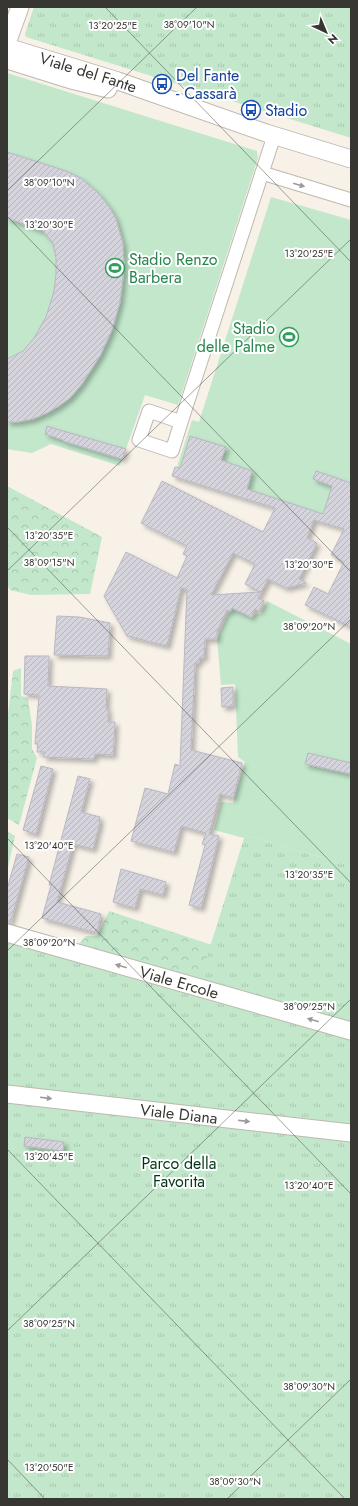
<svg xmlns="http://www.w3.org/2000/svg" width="358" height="1506" font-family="Jost,sans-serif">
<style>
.green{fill:#c2e7cb}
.forest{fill:url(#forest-crowns)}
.park{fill:url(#park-tufts)}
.building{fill:url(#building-hatch);stroke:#b9b7c1;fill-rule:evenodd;filter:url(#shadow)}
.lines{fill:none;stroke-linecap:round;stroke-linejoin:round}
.minor-casing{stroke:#beb8b0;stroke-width:15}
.tertiary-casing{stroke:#beb8b0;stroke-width:19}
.minor{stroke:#fff;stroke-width:13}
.tertiary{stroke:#fff;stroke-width:17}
.oneway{fill:#9c9a98}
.ticks{fill:none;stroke:#383632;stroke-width:1;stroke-opacity:0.45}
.labels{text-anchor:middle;stroke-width:4;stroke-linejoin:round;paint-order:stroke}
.street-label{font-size:16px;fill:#383632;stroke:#fff}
.transit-label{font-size:16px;fill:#164399;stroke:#fff;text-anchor:start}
.leisure-label{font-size:16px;fill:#27864d;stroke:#fff;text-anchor:start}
.park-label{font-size:16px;fill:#013718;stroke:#fff}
.ticks-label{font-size:10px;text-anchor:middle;fill:#383632;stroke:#fff;stroke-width:4;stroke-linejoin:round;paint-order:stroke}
</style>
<defs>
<pattern id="forest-crowns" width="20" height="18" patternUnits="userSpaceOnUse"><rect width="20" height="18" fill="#c2e7cb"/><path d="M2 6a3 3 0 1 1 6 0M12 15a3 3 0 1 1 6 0" fill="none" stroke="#a7c7af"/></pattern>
<pattern id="park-tufts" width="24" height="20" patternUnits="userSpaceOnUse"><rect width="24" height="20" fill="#c2e7cb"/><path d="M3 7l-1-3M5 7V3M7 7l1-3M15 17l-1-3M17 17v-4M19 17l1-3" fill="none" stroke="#a7c7af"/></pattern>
<pattern id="building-hatch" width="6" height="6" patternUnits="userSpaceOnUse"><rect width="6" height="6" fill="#d5d3dc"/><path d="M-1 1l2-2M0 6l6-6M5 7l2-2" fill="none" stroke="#b8b6bd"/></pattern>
<filter id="shadow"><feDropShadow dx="3.5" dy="3.5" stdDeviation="2" flood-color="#0004"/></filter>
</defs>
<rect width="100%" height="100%" fill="#f7f1e8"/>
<g class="green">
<path d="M7,73L257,151L258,158L178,405L145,395L120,466L51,444L32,453L7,449Z"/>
<path d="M271,197L351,220V523L177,467L192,420L199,422Z"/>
<path d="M267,601L351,644V866L245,835L244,838L214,830L221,802L233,803L245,762L238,757L235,684L221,685L217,639L231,608L252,618L256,614H261Z"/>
</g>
<g class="forest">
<path d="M7,486L102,537L90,594L31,595L10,590L7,584Z"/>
<path d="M21,668V696L28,698L32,726V749L37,758L19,825L7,818V723L13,671Z"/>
<path d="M7,831L15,836L7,872Z"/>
<path d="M109,911L218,947L304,1009L79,944L86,936H97Z"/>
</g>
<g class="park">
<path d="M34,7H351V138L26,37L25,34Z"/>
<path d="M245,835L351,866V1499H7V923L200,979Z"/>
</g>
<g class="building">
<path d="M7,152L66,171L81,178L98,193L110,208L116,219L123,244L124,269L120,302L112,330L100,356L82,384L70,398L59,406L47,413L33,419L18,422H7V359L23,351L34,338L46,317L54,291L56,274V258L53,243L43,231L7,218Z"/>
<path d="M47,426L56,429L126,449L122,459L63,441V440L45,434Z"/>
<path d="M190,436L226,447L221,460L252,471L247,489L323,514L332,486L313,479L316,471L351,483V627L305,605L314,587L328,594L344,562L331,555L344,529L314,520L307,538L317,543L299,579L306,583L286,588L268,579L258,598L264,601L259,611L255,609L251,617L232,608L230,612L227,610L217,631V639H205L204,658H199V663H195L191,750L242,763L233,798L220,794L209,834L219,836L201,908L189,905L205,845L202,844L206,833L181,826L174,852L131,841L145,788L168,794L175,764L180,766L187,589L181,588L167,646L127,636L104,596L126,552L177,578L187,556L183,554L187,546L141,523L162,481L263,532L275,508L172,476L175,467L180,468ZM233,553L255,564L245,584L260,592L211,595Z"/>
<path d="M57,616L79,617L110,623L108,656L54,655Z"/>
<path d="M25,656H49L48,686L107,689L106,709H108V722H115L113,755L95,754L94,759L43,757L45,752H37L38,744H35L39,695L24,694Z"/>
<path d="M233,687V706L222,707L221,688Z"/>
<path d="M308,753L351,763V774L305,764Z"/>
<path d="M41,766L53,769L36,834L23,830Z"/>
<path d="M78,776L90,779L81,812L100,817L99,822H100L93,849L73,844L57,902L101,914L97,933L42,918L51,885H49Z"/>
<path d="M17,854L29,857L10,924L7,923V889Z"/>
<path d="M121,869L166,882L163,895L140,889L135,908L113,902Z"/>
<path d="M25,1137L64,1142L63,1151L24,1146Z"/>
</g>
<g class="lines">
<g class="minor-casing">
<g id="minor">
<path d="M262,173L351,200"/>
<path d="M181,422L149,411L139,440L172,451L183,416L274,136"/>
</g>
</g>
<g class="tertiary-casing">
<g id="tertiary">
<path d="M7,43L20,7"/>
<path id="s1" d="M7,47L118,81L266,133L351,159"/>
<path d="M7,60L71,80L108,89"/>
<path id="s2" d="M7,933L351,1031"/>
<path id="s3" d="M7,1094L351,1133"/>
</g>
</g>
<use href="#minor" class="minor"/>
<use href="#tertiary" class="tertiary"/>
</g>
<defs><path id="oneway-solid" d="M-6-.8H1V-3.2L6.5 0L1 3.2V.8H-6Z"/></defs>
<g class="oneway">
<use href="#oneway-solid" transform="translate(299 185) rotate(16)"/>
<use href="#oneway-solid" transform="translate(121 966) rotate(-164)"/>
<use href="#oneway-solid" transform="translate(313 1020) rotate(-164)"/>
<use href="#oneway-solid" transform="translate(46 1098) rotate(7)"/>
<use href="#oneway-solid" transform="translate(244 1121) rotate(7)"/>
</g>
<path class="ticks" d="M105,7L351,262M7,191L197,7M7,216L351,572M7,527L351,883M7,571L351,239M7,838L351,1194M7,951L351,619M7,1149L345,1499M7,1331L351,999M7,1459L45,1499M227,1499L351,1379"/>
<defs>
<g id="bus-ring" transform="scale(1)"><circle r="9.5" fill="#fff" stroke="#1a4fb4" stroke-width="1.5"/><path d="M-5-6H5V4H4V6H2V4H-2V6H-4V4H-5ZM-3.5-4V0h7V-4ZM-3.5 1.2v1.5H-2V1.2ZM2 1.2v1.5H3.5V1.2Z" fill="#1a4fb4"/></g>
<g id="stadium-ring" transform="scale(1)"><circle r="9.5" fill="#fff" stroke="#2e9e5b" stroke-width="1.5"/><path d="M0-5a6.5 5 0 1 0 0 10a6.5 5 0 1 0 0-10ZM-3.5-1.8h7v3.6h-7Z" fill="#2e9e5b"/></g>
</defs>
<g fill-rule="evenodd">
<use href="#bus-ring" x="162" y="84"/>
<use href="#bus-ring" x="251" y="110"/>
<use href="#stadium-ring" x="115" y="268"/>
<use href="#stadium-ring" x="289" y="337"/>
</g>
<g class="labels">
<g class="street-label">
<text dy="6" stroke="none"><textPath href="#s1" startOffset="85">Viale del Fante</textPath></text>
<text dy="6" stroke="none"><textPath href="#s2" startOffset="179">Viale Ercole</textPath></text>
<text dy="6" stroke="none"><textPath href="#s3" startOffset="173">Viale Diana</textPath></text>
</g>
<g class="transit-label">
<text x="176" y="81">Del Fante<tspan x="176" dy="18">- Cassarà</tspan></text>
<text x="265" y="116">Stadio</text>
</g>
<g class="leisure-label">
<text x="129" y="265">Stadio Renzo<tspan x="129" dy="18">Barbera</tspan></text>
<text x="275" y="334" text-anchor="end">Stadio<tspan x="275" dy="18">delle Palme</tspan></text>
</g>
<g class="park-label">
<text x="179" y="1169">Parco della<tspan x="179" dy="18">Favorita</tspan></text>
</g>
</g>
<g class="ticks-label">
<text x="189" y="28">38°09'10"N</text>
<text x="113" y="29">13°20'25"E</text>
<text x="49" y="186">38°09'10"N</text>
<text x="49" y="228">13°20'30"E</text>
<text x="309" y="257">13°20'25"E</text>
<text x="49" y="539">13°20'35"E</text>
<text x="49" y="566">38°09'15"N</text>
<text x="309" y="568">13°20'30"E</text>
<text x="309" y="630">38°09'20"N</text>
<text x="49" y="849">13°20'40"E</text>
<text x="309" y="878">13°20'35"E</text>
<text x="49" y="946">38°09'20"N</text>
<text x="309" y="1010">38°09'25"N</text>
<text x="49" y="1160">13°20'45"E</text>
<text x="309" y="1189">13°20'40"E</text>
<text x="49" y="1327">38°09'25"N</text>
<text x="309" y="1390">38°09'30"N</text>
<text x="49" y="1471">13°20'50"E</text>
<text x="235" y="1485">38°09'30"N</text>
</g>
<rect width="358" height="1506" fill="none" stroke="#383632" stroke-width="16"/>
<g transform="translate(326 32) rotate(136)" stroke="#ffffff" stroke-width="3" paint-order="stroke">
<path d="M0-3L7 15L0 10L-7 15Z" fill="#383632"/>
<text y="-6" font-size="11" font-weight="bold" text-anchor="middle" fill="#383632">N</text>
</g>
</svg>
